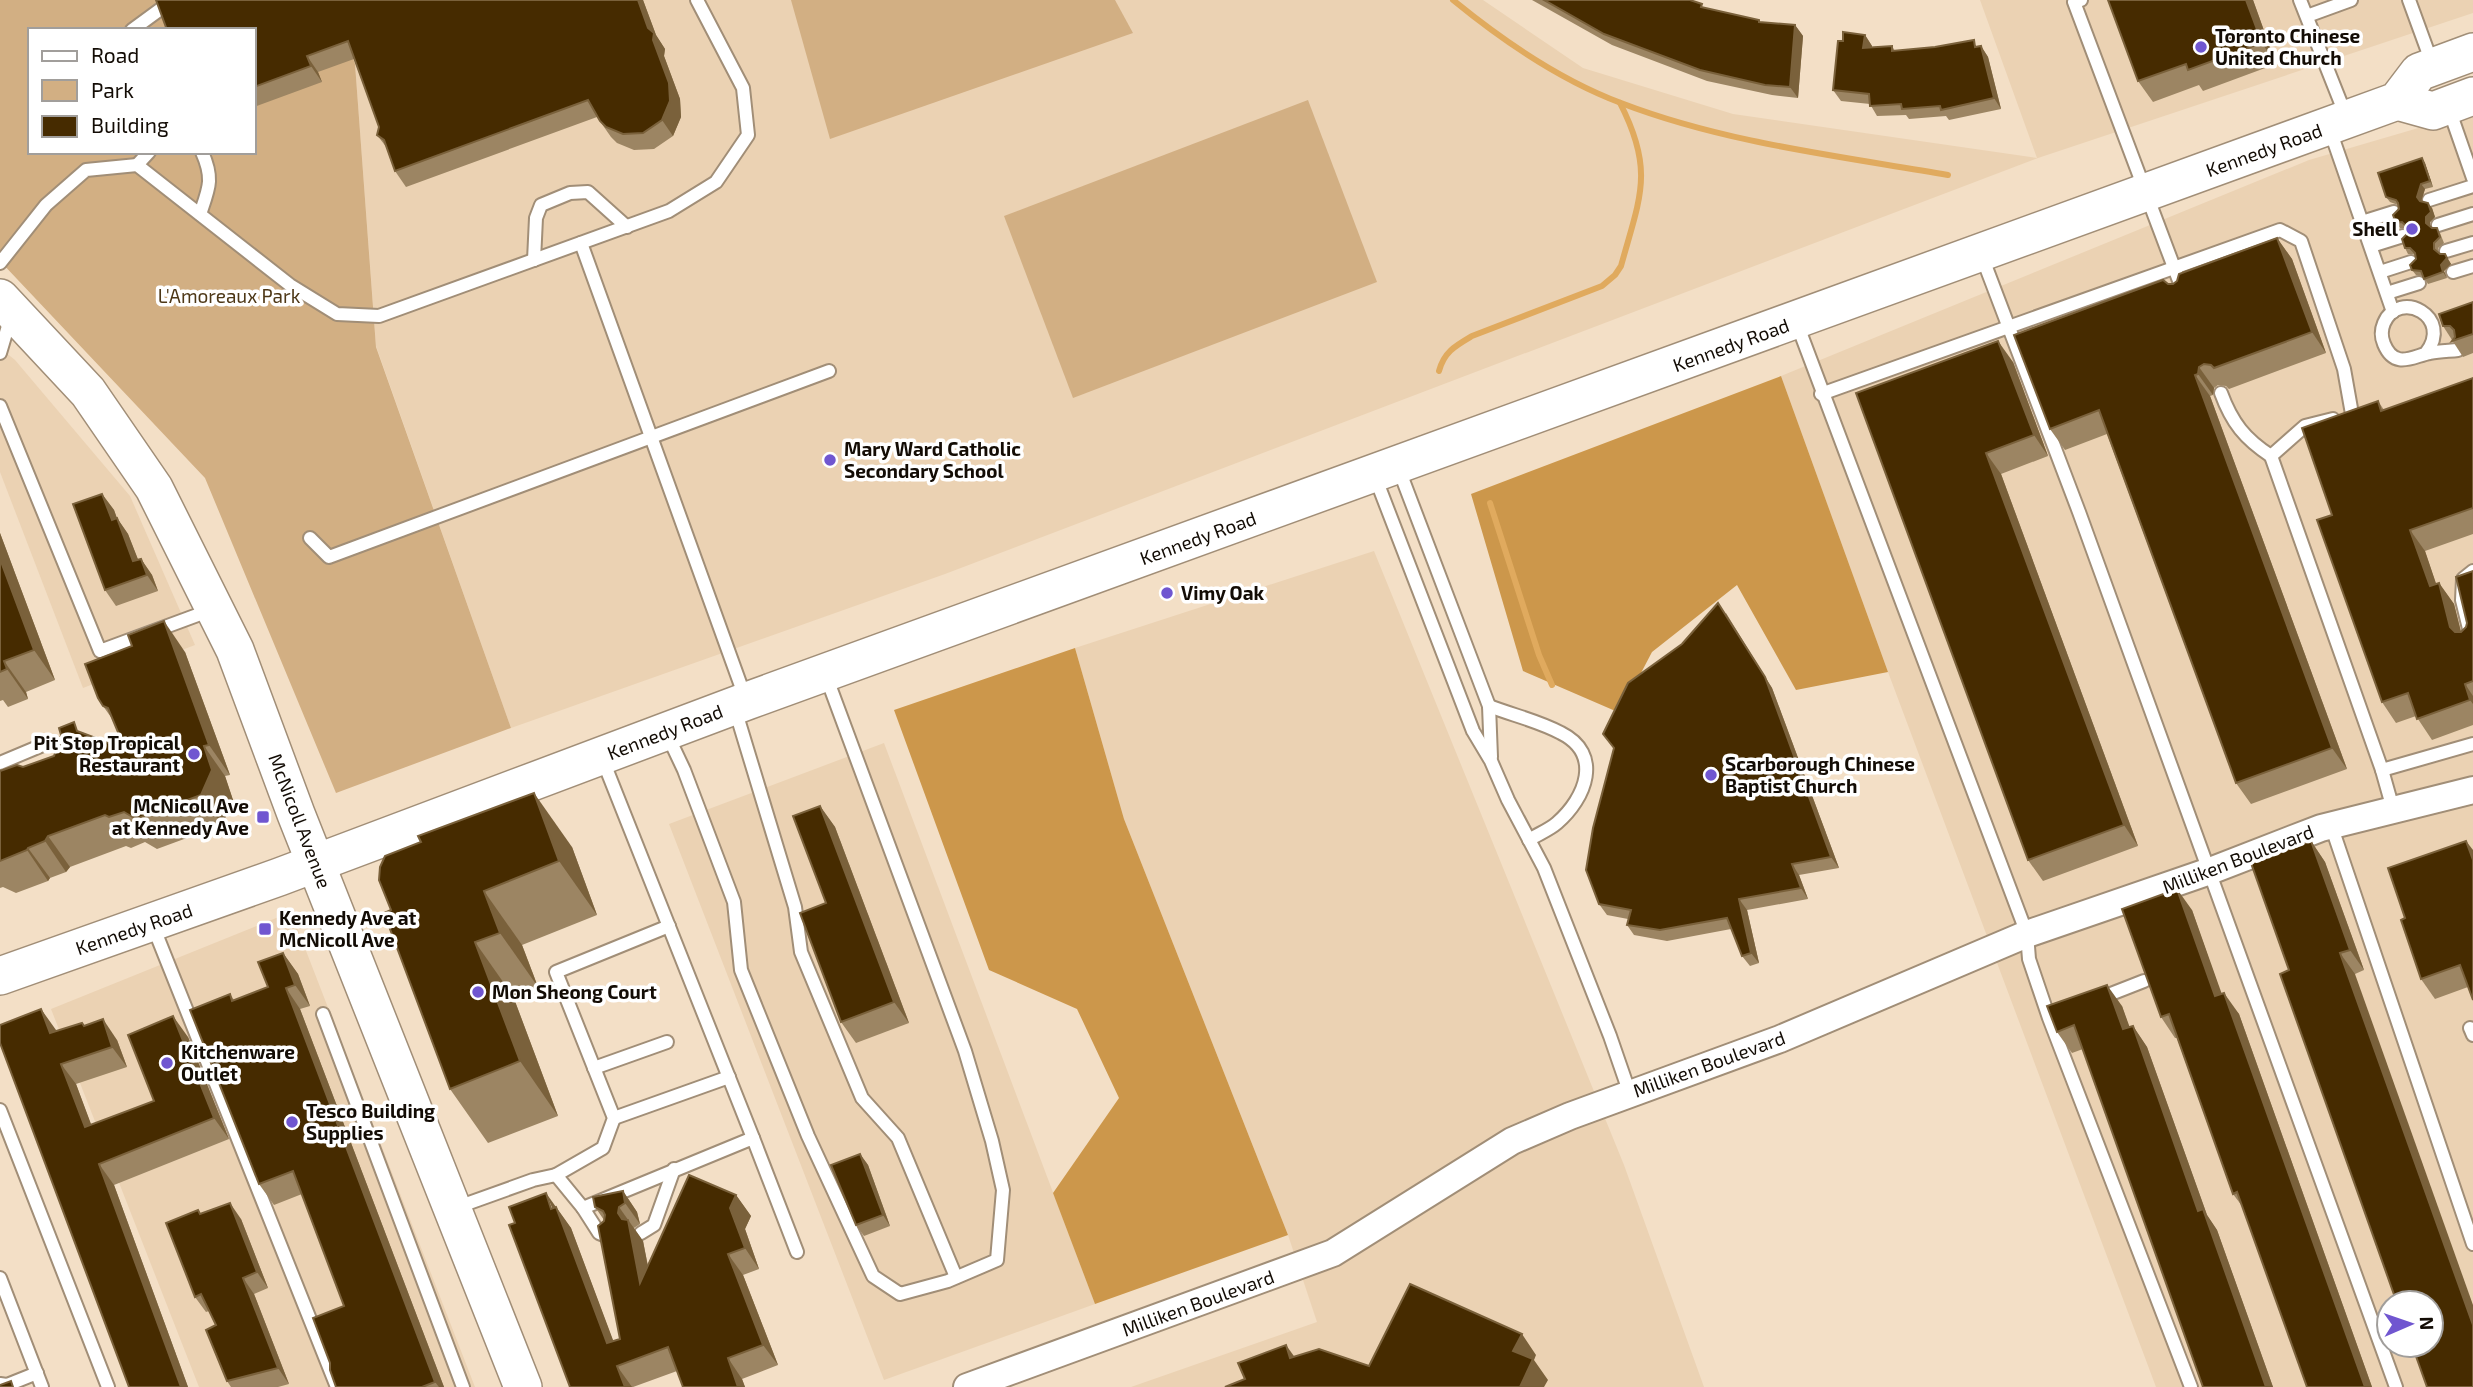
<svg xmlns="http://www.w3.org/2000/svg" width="2473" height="1387" font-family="'Exo 2',sans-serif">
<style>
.built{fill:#ebd2b3;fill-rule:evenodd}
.green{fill:#d2af83;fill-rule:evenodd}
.forest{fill:#cc974b}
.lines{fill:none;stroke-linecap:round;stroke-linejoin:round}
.stream{stroke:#e0aa5e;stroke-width:6}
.lane-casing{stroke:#a18e77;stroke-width:16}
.street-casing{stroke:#a18e77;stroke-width:30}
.secondary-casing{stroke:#a18e77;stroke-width:40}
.lane{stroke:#fff;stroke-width:12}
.street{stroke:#fff;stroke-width:26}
.secondary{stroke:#fff;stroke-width:37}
.wall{fill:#9c8563}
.shaded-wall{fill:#7a613b}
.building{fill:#462b00;stroke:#7a613b;stroke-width:2}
.poi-dot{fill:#7056d0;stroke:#fff;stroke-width:2.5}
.labels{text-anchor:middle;stroke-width:7;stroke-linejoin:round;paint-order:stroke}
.poi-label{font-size:19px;font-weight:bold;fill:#130c05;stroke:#fff;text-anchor:start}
.street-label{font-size:19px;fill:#130c05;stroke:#fff}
.park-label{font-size:19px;fill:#4d3716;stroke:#fff}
</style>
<rect width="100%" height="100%" fill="#f3dfc6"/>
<g class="built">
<path d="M332,0H1483L1583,68L1733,114L2037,158L1980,0H2473V13L2038,158L945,574L511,728L376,346L355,64Z"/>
<path d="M2473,112V1387H2156L1888,672L1781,376L2309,160ZM2389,1303H2431V1345H2389Z"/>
<path d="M0,348L15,360L130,496L195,645L83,688L0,472Z"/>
<path d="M1374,551L1624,1165L1704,1387H1131L1317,1322L1288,1235L1124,819L1075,648Z"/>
<path d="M884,743L1095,1304L884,1380L669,824Z"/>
<path d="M291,912L475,1387H199L51,1009Z"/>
</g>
<g class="green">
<path d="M0,0H332L355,64L376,347L511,728L336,793L205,478L0,261ZM30,30H254V152H30Z"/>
<path d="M791,0H1115L1133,33L830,139Z"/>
<path d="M1308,100L1377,282L1073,398L1004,216Z"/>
</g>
<g class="forest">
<path d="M1781,376L1888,672L1796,690L1737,585L1652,652L1620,713L1523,671L1471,494Z"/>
<path d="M1075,648L1124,819L1288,1235L1095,1304L1053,1193L1119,1098L1077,1009L989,970L894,710Z"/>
</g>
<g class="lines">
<g class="stream">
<path d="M1453,0C1503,41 1560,80 1621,103C1725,143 1839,156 1948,175"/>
<path d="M1439,371C1444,352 1455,346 1472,336L1602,286L1615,275L1621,266C1640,197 1655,171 1620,103"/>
<path d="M1490,503L1539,655L1552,685"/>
</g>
<g class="lane-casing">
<g id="lane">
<path d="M2081,0L2074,2L2184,294"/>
<path d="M2300,0L2346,116"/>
<path d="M2409,0L2432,63"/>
<path d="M2307,16L2351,0"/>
<path d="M132,30L173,0"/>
<path d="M2449,109L2473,178"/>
<path d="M2330,130L2393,312"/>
<path d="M137,165L149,152"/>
<path d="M2429,200L2473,186"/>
<path d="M200,214C209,188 214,179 202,152"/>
<path d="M2362,222L2394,212"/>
<path d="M2438,225L2473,214"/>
<path d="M581,243L745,697"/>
<path d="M2371,246L2403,236"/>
<path d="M2446,251L2473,243"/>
<path d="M1981,254L2079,512L2396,1387"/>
<path d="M534,260L536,218L541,205L570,193L588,192L627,227"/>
<path d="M0,263L46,205L86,170L137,165L290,285L337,314L379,316L669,211L716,182L748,135L743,88L697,0"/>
<path d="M2380,272L2411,262"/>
<path d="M2453,272L2473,266"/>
<path d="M2387,293L2419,283"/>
<path d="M1796,321L2027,934L2029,959L2049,1018L2191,1387"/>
<path d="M0,353L11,316"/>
<path d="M2426,353C2454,317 2399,288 2384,323C2381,330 2381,337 2384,344C2395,371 2415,355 2430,353C2439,351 2449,351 2458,350"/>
<path d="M2221,393C2232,423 2245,439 2271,456"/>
<path d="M1821,394L2280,230L2301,241L2344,369L2352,414"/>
<path d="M0,406L100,651L211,610"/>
<path d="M2333,419L2305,426L2271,456L2382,770L2393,809"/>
<path d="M1398,467L1489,706L1491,757"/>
<path d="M1374,474L1473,731L1491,761L1508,800L1544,868L1610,1036L1630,1094"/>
<path d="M310,538L329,557L829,371"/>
<path d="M2473,571L2463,579L2462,600L2473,645"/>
<path d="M1489,706C1512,715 1539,721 1561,733C1603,754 1586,798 1557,823C1549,830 1538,834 1529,840"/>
<path d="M735,709L795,907L801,952L862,1098L898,1138L956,1277"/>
<path d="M667,734L684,770L734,902L741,970L808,1136L873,1276L900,1294L948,1281L997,1260L1003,1190L992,1141L965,1051L826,676"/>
<path d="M602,758L753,1138"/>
<path d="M0,763L50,742"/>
<path d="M2382,770L2473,744"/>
<path d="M2331,825L2473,1244"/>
<path d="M153,926L337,1387"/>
<path d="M2098,999L2144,981"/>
<path d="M323,1014L463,1387"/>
<path d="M2470,1028L2473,1035"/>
<path d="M594,1068L667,1042"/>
<path d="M0,1110L108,1387"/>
<path d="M614,1118L729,1077"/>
<path d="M556,1175L603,1148L614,1118L556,972L669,926"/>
<path d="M455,1208L533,1180L556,1175L583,1208L753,1138L797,1252"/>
<path d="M583,1208L599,1233L611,1238"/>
<path d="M641,1233L654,1225L674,1169"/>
<path d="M0,1278L42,1387"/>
<path d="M0,1384L7,1385L37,1373"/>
</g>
</g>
<g class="street-casing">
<path id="street" d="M967,1387L1333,1253L1512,1141L1570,1116L1780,1039L2027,934L2210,871L2321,828L2473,790"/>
</g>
<g class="secondary-casing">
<g id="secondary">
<path d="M2397,101L2433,111L2473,96"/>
<path d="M0,298L88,392L154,488L235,650L296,814L523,1387"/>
<path d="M0,976L279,877L747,701L2397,101L2419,72L2473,52"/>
</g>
</g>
<use href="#lane" class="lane"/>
<use href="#street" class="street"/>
<use href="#secondary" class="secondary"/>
</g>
<g class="wall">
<path d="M156,0H643L656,35L665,49L664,56L680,99L681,117L673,136L654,149L634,150L617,143L611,137L597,117L406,187L395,171L387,148L377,135L379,127L354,59L318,72L322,82L254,107V30Z"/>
<path d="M1532,0H1690L1704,8L1761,22L1795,25L1803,36L1798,98L1772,95L1707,81L1612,45Z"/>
<path d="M2108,0H2253L2276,64L2203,91L2199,85L2153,102L2138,81Z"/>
<path d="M1865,35L1872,46V47L1892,46L1895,51L1981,46L1988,57L2001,109L1949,120L1946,116L1909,119L1906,115L1877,116L1870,104L1841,101L1833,90L1843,41Z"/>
<path d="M2422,158L2425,163L2433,187L2425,189L2421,202L2432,208L2435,217L2430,222V226L2440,233L2444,243L2438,248V252L2440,254H2445L2451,264L2444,271L2447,278L2428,284L2423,276L2416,275L2412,270L2416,259L2415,255L2413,254H2408L2405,248L2407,229L2406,228H2400L2396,223L2398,205L2390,202L2386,197Z"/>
<path d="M2277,238L2292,259L2326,353L2229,389L2226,386L2218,385L2214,388L2213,395L2210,396L2347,769L2251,804L2236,783L2107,434L2065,450L2050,429L2168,284H2173L2177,281Z"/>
<path d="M2473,302V353L2463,357L2443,326Z"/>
<path d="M2013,362L2048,456L2001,474L2138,846L2043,881L2028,860L1856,393Z"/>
<path d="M2473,378V534L2425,551L2436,584L2439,583L2454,604L2461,632L2466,627L2473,571V725L2432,740L2416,716L2396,723L2382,702L2378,401L2384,410Z"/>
<path d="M102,494L114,510L117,518L128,534L138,560L141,559L152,575L158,591L116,606L105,590Z"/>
<path d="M0,533L55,680L26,692L28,699L8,707L3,700L0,701Z"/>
<path d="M1726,613L1772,688L1839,868L1799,875L1808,899L1747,910L1759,963L1750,966L1742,956L1731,929L1667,941L1634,935L1627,925L1628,919L1607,915L1599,904L1614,749Z"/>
<path d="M185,652L230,775L225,776L233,800L222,825L157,849L145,842L131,848L126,846L70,867L66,872L50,878L48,881L16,893L3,887L0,888V771L23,767L54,756L81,732L125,749L113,720L103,706Z"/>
<path d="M820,806L835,827L909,1023L856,1043L841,1022L826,903Z"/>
<path d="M2311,841L2325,862L2364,970L2355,974L2289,970Z"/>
<path d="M2466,841L2468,987L2435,999L2421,979L2405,918Z"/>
<path d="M572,847L597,915L522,945L538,987L513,996L558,1116L488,1143L450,1089L391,910Z"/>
<path d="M2192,910L2221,994L2239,1014L2372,1387H2307L2242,1206L2233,1194L2177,1038H2175L2161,1017Z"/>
<path d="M283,953L298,974L310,1006L300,1009L444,1387H336L344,1306L302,1194L274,1205L259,1184L230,994L234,1000L268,987Z"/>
<path d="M2122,1006L2129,1027L2133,1026L2147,1047L2207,1215L2217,1230L2273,1387H2203L2083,1049L2072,1053L2057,1032Z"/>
<path d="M41,1009L56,1032L84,1026L117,1040L127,1067L76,1084L91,1125L154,1101L188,1037L229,1139L114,1185L188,1387H129Z"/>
<path d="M860,1154L868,1165L890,1226L864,1236L856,1225Z"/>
<path d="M623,1191L637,1212L640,1224L634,1228L643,1241L648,1266L736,1195L751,1216L745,1229L759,1269L743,1275L778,1365L742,1379L745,1387H683L677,1371L633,1387H570L556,1207L571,1228L613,1341L620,1339L604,1220L595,1207Z"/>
<path d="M201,1214L241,1219L268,1288L254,1294L289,1384L278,1387H231L227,1381L216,1325L209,1311L206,1312L195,1297Z"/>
</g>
<g class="shaded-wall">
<path d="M638,0H643L656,35L665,49L664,56L680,99L681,117L673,136L662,120L648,28Z"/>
<path d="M2246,0H2253L2276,64L2262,43Z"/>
<path d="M1795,25L1803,36L1798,98L1790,87Z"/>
<path d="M1865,35L1872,46L1871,59L1863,48Z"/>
<path d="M1981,46L1988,57L2001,109L1994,98Z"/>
<path d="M307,56L318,72L322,82L311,66Z"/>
<path d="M2422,158L2425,163L2433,187L2430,181Z"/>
<path d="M2421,184L2425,189L2421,202L2417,197Z"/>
<path d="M2428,203L2432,208L2435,217L2430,222V228L2426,223Z"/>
<path d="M2277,238L2292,259L2326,353L2312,332Z"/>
<path d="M2445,254L2451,264L2444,271L2447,278L2443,272L2441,265Z"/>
<path d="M1998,341L2013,362L2048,456L2034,435Z"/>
<path d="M2199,367L2214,388L2213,395L2198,374Z"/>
<path d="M2195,375L2210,396L2347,769L2332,748Z"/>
<path d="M1986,453L2001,474L2138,846L2124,825Z"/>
<path d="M102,494L114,510L123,536L112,520Z"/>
<path d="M117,518L128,534L145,577L133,561Z"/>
<path d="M2410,530L2425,551L2444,607L2430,586Z"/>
<path d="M0,533L55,680L34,650L0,559Z"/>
<path d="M141,559L152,575L158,591L147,575Z"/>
<path d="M2439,583L2454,604L2465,648L2450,627Z"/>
<path d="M1718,603L1772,688L1839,868L1831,857Z"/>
<path d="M164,621L185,652L230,775L209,745Z"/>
<path d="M4,661L26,692L28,699L7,669Z"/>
<path d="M2465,684L2473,696V704L2470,700Z"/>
<path d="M204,746L225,776L233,800L222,825L201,795Z"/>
<path d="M534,793L572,847L597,915L559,861Z"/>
<path d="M820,806L835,827L909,1023L894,1002Z"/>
<path d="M48,836L70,867L66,872L45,841Z"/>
<path d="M2311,841L2325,862L2364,970L2350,950Z"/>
<path d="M2466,841L2473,850V860Z"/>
<path d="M28,848L50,878L48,881L27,850Z"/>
<path d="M1792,864L1799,875L1808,899L1801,888Z"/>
<path d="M2177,889L2192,910L2230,1017L2215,996Z"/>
<path d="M484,891L522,945L538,987L500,933Z"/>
<path d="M1739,899L1747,910L1759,963L1751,953Z"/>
<path d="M475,942L513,996L558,1116L520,1061Z"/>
<path d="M283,953L298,974L310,1006L295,985Z"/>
<path d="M2340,953L2355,974L2473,1305V1325Z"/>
<path d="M2107,985L2122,1006L2138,1050L2123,1029Z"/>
<path d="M286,988L300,1009L444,1387H439L435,1382Z"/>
<path d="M2224,993L2239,1014L2372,1387H2365Z"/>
<path d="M41,1009L56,1030L65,1054L50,1033Z"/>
<path d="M173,1016L188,1037L229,1139L214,1118Z"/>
<path d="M103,1019L117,1040L127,1067L112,1047Z"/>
<path d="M2133,1026L2147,1047L2207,1215L2217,1230L2273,1387H2266L2198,1211Z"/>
<path d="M61,1064L76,1084L100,1148L85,1127Z"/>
<path d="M860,1154L868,1165L890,1226L883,1215Z"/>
<path d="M99,1164L114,1185L188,1387H181Z"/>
<path d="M623,1191L637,1212L640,1224L625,1203Z"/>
<path d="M546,1193L571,1228L622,1364L607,1343Z"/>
<path d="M736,1195L751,1216L745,1229L759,1269L745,1248L730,1208Z"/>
<path d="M230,1203L241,1219L268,1288L257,1272Z"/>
<path d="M619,1207L643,1241L655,1304L640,1283L618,1213Z"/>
<path d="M728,1254L743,1275L778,1365L763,1345Z"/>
<path d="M243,1278L254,1294L289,1384L278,1368Z"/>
<path d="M1522,1334L1536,1355L1534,1360L1548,1380L1544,1387H1520L1513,1351Z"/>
<path d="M1286,1345L1301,1366L1290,1358Z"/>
<path d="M728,1358L742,1379L745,1387H738Z"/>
<path d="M617,1366L632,1387H625Z"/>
</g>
<g class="building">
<path d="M156,0H638L648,28L654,33L653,40L669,83L670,101L662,120L643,133L623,134L606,127L600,121L588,100L395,171L384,140L377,135L379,127L348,41L307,56L311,66L254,87V30H167Z"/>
<path d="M1544,0H1690L1702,4L1701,7L1759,20V22L1795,25L1790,87L1765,85L1700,70L1604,34Z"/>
<path d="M2108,0H2246L2262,43L2188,70L2186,64L2138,81Z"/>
<path d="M1843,32L1865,35L1863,48L1892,46V51L1935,47L1974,40L1975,47L1981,46L1994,98L1941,110L1940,106L1902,109L1901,104L1870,106L1869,94L1833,90L1838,41H1843Z"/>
<path d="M2422,158L2430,181L2421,184L2417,197L2420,201L2428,203L2431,212L2426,217V223L2432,228H2437L2440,237L2434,243V249L2440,254H2445L2447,258L2441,265L2443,272L2424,279L2421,271L2412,270L2410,265L2416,259L2415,253L2410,248H2405L2402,239L2408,233L2407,227L2402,222L2396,223L2393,215L2399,209L2398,203L2396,200L2386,197L2378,173Z"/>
<path d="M2277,238L2312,332L2214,368L2211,365L2204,364L2199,367L2198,374L2195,375L2332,748L2236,783L2099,410L2050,429L2014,335L2163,280L2168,284H2173L2177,281L2179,274Z"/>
<path d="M2473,302V334L2452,341L2455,337L2454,330L2450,326H2443L2439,314Z"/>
<path d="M1998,341L2034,435L1986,453L2124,825L2028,860L1856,393Z"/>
<path d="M2473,378V508L2410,530L2430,586L2439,583L2450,627L2455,632H2461L2466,627L2467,623L2456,577L2473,571V681L2465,684L2470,700L2417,719L2408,693L2382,702L2317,520L2332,515L2302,428L2378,401L2381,411Z"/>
<path d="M102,494L112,520L117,518L133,561L141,559L147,575L105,590L73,504Z"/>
<path d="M0,559L34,650L4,661L7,669L0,672Z"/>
<path d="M1718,603L1765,677L1831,857L1792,864L1801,888L1739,899L1751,953L1742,956L1727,918L1660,930L1627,925L1631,910L1599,904L1586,870L1593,828L1614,748L1603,734L1628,683L1682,644Z"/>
<path d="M164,621L209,745L204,746L212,770L201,795L136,819L124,812L109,817L105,815L48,836L45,841L28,848L27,850L0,861V771L17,765L23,767L54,756L61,735L59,728L74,722L77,731L125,749L108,708L103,706L98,698L85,664L132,646L128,635Z"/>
<path d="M534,793L559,861L484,891L500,933L475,942L520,1061L450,1089L384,913L391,910L379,880L380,867L385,856L421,842L418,836Z"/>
<path d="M820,806L894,1002L841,1022L800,913L826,903L793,816Z"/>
<path d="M2311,841L2350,950L2340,953L2473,1325V1387H2427L2412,1345H2431V1303H2397L2280,974L2289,970L2251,863Z"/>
<path d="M2466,841L2473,860V1000L2460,965L2421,979L2401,920L2405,918L2388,868Z"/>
<path d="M2177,889L2215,996L2224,993L2365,1387H2307L2237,1192L2233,1194L2169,1014L2161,1017L2122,909Z"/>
<path d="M283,953L295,985L286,988L435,1382L422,1387H336L330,1370V1363L313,1318L344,1306L293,1171L259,1184L190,1010L230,994L232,1001L268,987L258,962Z"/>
<path d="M2107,985L2123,1029L2133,1026L2198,1211L2203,1209L2266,1387H2203L2074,1025L2057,1032L2047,1006Z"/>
<path d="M41,1009L50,1033L82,1023L84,1026L103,1019L112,1047L61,1064L85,1127L154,1101L128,1035L173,1016L214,1118L99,1164L181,1387H129L0,1043V1025Z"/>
<path d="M860,1154L883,1215L856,1225L831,1165Z"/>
<path d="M689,1175L736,1195L730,1208L745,1248L728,1254L763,1345L728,1358L738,1387H683L668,1347L617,1366L625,1387H570L509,1225L515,1223L509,1207L546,1193L551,1209L556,1207L607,1343L620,1339L598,1226L604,1221L605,1215L603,1211L595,1207L593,1197L623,1191L625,1203L619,1207L618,1213L622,1219L628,1220L640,1283Z"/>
<path d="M230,1203L257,1272L243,1278L278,1368L227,1381L206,1330L216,1325L201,1294L195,1297L166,1223L198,1210L200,1214Z"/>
<path d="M1410,1284L1522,1334L1513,1351L1533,1359L1520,1387H1225L1245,1379L1238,1363L1286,1345L1290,1358L1319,1349L1369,1366Z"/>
<path d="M11,1381L13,1387H0V1385Z"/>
</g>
<g class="poi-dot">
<circle cx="2201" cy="47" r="7"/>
<circle cx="2412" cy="229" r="7"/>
<circle cx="830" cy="460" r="7"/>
<circle cx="1167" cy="593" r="7"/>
<circle cx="194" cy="754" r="7"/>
<circle cx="1711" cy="775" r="7"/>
<rect x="256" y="810" width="14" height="14" rx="3.5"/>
<rect x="258" y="922" width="14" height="14" rx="3.5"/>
<circle cx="478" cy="992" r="7"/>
<circle cx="167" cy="1063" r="7"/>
<circle cx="292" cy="1122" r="7"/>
</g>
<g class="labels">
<g class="poi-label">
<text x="2215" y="43">Toronto Chinese<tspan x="2215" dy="22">United Church</tspan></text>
<text x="2398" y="236" text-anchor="end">Shell</text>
<text x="844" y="456">Mary Ward Catholic<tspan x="844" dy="22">Secondary School</tspan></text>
<text x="1181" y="600">Vimy Oak</text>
<text x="180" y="750" text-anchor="end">Pit Stop Tropical<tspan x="180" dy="22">Restaurant</tspan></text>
<text x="1725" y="771">Scarborough Chinese<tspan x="1725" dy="22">Baptist Church</tspan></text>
<text x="249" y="813" text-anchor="end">McNicoll Ave<tspan x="249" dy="22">at Kennedy Ave</tspan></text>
<text x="279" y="925">Kennedy Ave at<tspan x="279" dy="22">McNicoll Ave</tspan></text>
<text x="492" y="999">Mon Sheong Court</text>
<text x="181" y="1059">Kitchenware<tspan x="181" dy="22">Outlet</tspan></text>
<text x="306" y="1118">Tesco Building<tspan x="306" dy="22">Supplies</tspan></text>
</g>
<g class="street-label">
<text transform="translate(2264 150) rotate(-20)" y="7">Kennedy Road</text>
<text transform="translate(1731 345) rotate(-20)" y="7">Kennedy Road</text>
<text transform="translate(1198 538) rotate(-20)" y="7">Kennedy Road</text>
<text transform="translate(665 732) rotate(-21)" y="7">Kennedy Road</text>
<text transform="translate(300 821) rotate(69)" y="7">McNicoll Avenue</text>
<text transform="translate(2238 859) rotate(-21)" y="7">Milliken Boulevard</text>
<text transform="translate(134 929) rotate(-19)" y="7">Kennedy Road</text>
<text transform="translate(1709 1064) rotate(-20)" y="7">Milliken Boulevard</text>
<text transform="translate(1198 1303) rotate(-20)" y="7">Milliken Boulevard</text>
</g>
<g class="park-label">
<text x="229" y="303">L'Amoreaux Park</text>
</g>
</g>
<rect x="28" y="28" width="228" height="126" fill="#ffffff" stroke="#a19e9b" stroke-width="2"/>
<rect x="42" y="51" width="35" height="10" fill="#ffffff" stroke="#a19e9b" stroke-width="2"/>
<text x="91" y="63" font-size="21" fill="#130c05">Road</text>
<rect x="42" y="80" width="35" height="21" fill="#d2af83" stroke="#a19e9b" stroke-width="2"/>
<text x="91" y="98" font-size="21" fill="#130c05">Park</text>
<rect x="42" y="116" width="35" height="21" fill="#462b00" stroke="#a19e9b" stroke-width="2"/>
<text x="91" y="133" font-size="21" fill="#130c05">Building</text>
<g transform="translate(2410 1324) rotate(88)"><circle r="33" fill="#ffffff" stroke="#a19e9b" stroke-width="2"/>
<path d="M0-5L12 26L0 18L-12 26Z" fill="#7056d0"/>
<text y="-10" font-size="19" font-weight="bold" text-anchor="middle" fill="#130c05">N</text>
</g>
</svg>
